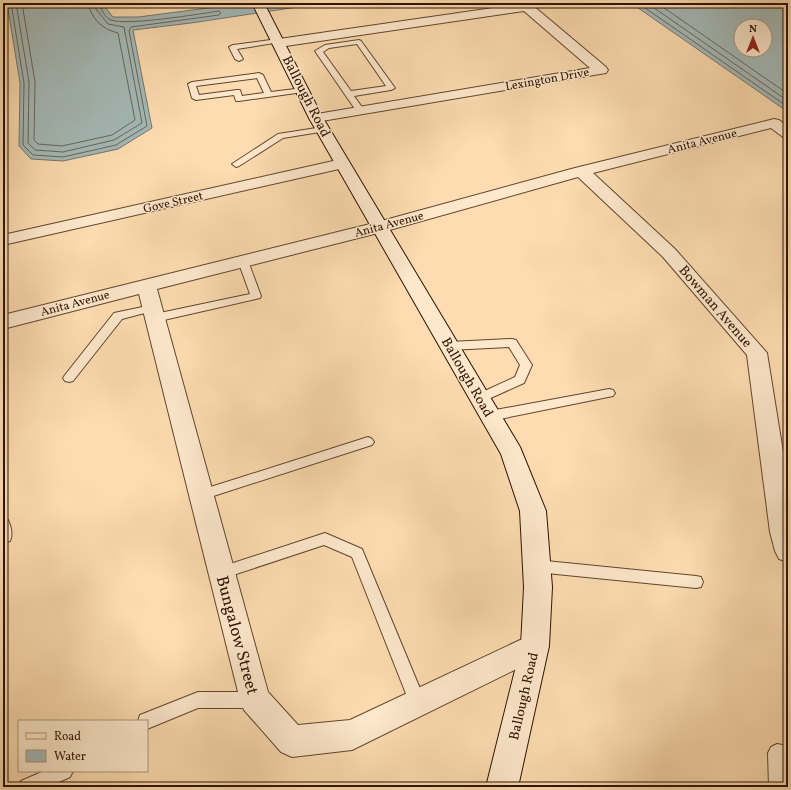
<svg xmlns="http://www.w3.org/2000/svg" width="791" height="790" font-family="Vollkorn,serif">
<style>
.water{fill:#a4b9b7;stroke:#74776e;fill-rule:evenodd}
.lines{fill:none;stroke-linecap:round;stroke-linejoin:round}
.shore{stroke:#68665c;stroke-width:1}
.lane-casing{stroke:#61452c;stroke-width:2}
.street-casing{stroke:#61452c;stroke-width:2}
.secondary-casing{stroke:#2d1300;stroke-width:2}
.lane{fill:#fde8cc;fill-rule:evenodd}
.street{fill:#fde8cc;fill-rule:evenodd}
.secondary{fill:#fde8cc;fill-rule:evenodd}
.labels{text-anchor:middle;stroke-width:3;stroke-linejoin:round;paint-order:stroke}
.far-street-label{font-size:12px;fill:#2d1300;stroke:#fde8cc}
.street-label{font-size:14px;fill:#2d1300;stroke:#fde8cc}
.near-street-label{font-size:17px;fill:#2d1300;stroke:#fde8cc}
</style>
<rect width="100%" height="100%" fill="#fcdcb0"/>
<filter id="stains"><feTurbulence type="fractalNoise" baseFrequency=".005" numOctaves="4"/><feColorMatrix values="0 0 0 0 .2 0 0 0 0 .09 0 0 0 0 .02 0 0 0 .5 -.17"/></filter>
<radialGradient id="worn" r=".72"><stop offset=".6" stop-color="#630" stop-opacity="0"/><stop offset="1" stop-color="#630" stop-opacity=".3"/></radialGradient>
<g class="water">
<path d="M7,3H102L113,17H138L247,3H324L191,23L133,30L152,128L118,149L63,161L31,159L19,146L20,83Z"/>
<path d="M631,3H788V112ZM741,26H765V50H741Z"/>
</g>
<g class="lines">
<g class="shore">
<path d="M11,3L24,83L23,145L33,155L63,157L116,145L147,126L129,31L131,27L219,15L221,13L219,11C199,14 127,26 111,20C105,18 101,9 99,3"/>
<path d="M16,3L29,82L28,143L35,150L63,152L114,140L142,123L124,27L108,24L96,9L94,3"/>
<path d="M22,3L35,82L34,140L38,144L62,146L112,135L135,120L118,33C102,29 92,20 88,3"/>
<path d="M638,3L788,107"/>
<path d="M647,3L788,101"/>
<path d="M657,3L788,94"/>
</g>
<g class="lane-casing">
<g id="lane">
<path d="M278,39L281,41L280,42L237,49L243,59L239,61L235,59L229,47L233,45Z"/>
<path d="M359,40L361,41L395,88L391,90L354,96L364,110L360,112H357L315,51L325,45ZM357,44L386,86L351,91L323,52L329,48Z"/>
<path d="M259,73L263,75L271,92L303,88L307,90L303,92L239,101H236L234,95L196,100L192,98L188,84L192,82ZM257,78L264,93L242,96L240,90H237L199,95L196,86Z"/>
<path d="M323,127L327,129L326,131L283,138L239,166L236,167L232,164L278,134Z"/>
<path d="M243,258L248,261L261,296L260,298L155,322L151,321L150,318L151,315L155,314L250,294L238,261Z"/>
<path d="M152,305L156,306L157,308L156,310L122,319L73,381L69,382L65,381L63,378L65,375L114,313Z"/>
<path d="M512,339L516,340L532,365L524,383L484,401L480,402L476,401L474,398L476,395L515,377L520,365L509,347L449,350L445,349L443,346L445,343L449,342Z"/>
<path d="M609,389L613,390L615,393L613,396L490,421L486,419L484,416L486,413L490,411Z"/>
<path d="M368,437L372,439L374,442L372,445L201,500L196,499L194,495L196,491L201,490Z"/>
<path d="M3,518L8,520C11,526 13,535 10,541L3,543Z"/>
<path d="M325,533L362,549L426,703L424,709L418,711L412,709L352,557L324,545L221,579L216,577L214,573L216,569L221,567Z"/>
<path d="M536,560L696,576L701,577L703,582L701,587L696,588L536,572L531,570L529,566L531,562Z"/>
<path d="M198,692H255L261,694L263,700L261,706L255,708H198L147,729V721H138L140,715Z"/>
<path d="M777,744L788,746V764L786,763L787,787H769L768,753L771,747Z"/>
<path d="M44,771H73L70,777L48,787H18L21,781Z"/>
</g>
</g>
<g class="street-casing">
<g id="street">
<path d="M527,3L531,4L606,67L608,70L606,73L316,122L311,121L309,118L311,115L590,68L524,11L279,47L274,46L273,43L274,40L279,39Z"/>
<path d="M774,119L779,120L788,127V139L783,137L771,128L593,173L675,249L767,353L788,483V562L779,559L775,551L770,532L747,355L663,257L578,177L386,231L157,289L268,692L298,725L350,720L535,633L545,637L549,646L545,655L352,750L292,757L281,752L244,710L240,700L139,294L3,329V315L374,223L575,168Z"/>
<path d="M342,159L348,161L350,164L348,167L3,245V235Z"/>
</g>
</g>
<g class="secondary-casing">
<path id="secondary" d="M252,3H264L323,118L520,447L546,511L552,587L549,646L518,787H486L521,646L524,587L520,511L501,454L309,118Z"/>
</g>
<use href="#lane" class="lane"/>
<use href="#street" class="street"/>
<use href="#secondary" class="secondary"/>
</g>
<g class="labels">
<g class="far-street-label">
<text transform="translate(547 79) rotate(-10)" y="4">Lexington Drive</text>
<text transform="translate(702 141) rotate(-14)" y="4">Anita Avenue</text>
<text transform="translate(173 202) rotate(-13)" y="4">Gove Street</text>
<text transform="translate(389 224) rotate(-15)" y="4">Anita Avenue</text>
<text transform="translate(75 303) rotate(-15)" y="4">Anita Avenue</text>
</g>
<g class="street-label">
<text transform="translate(307 96) rotate(63)" y="5">Ballough Road</text>
<text transform="translate(716 306) rotate(49)" y="5">Bowman Avenue</text>
<text transform="translate(468 377) rotate(60)" y="5">Ballough Road</text>
<text transform="translate(523 696) rotate(-77)" y="5">Ballough Road</text>
</g>
<g class="near-street-label">
<text transform="translate(238 635) rotate(75)" y="6">Bungalow Street</text>
</g>
</g>
<rect width="791" height="790" fill="none" stroke="#fcdcb0" stroke-width="16"/>
<rect x="4" y="4" width="783" height="782" fill="none" stroke="#2d1300" stroke-width="2"/>
<rect x="8" y="8" width="775" height="774" fill="none" stroke="#2d1300"/>
<rect x="18" y="720" width="130" height="52" fill="#fde8cc" stroke="#aa937a"/>
<rect x="26" y="733" width="20" height="6" fill="#fde8cc" stroke="#aa937a"/>
<text x="54" y="740" font-size="12" fill="#2d1300">Road</text>
<rect x="26" y="750" width="20" height="12" fill="#a4b9b7" stroke="#aa937a"/>
<text x="54" y="760" font-size="12" fill="#2d1300">Water</text>
<g transform="translate(753 38)"><circle r="19" fill="#fde8cc" stroke="#aa937a"/>
<path d="M0-3L7 15L0 10L-7 15Z" fill="#8f2418"/>
<text y="-6" font-size="11" font-weight="bold" text-anchor="middle" fill="#2d1300">N</text>
</g>
<rect width="100%" height="100%" filter="url(#stains)"/>
<rect width="100%" height="100%" fill="url(#worn)"/>
</svg>
